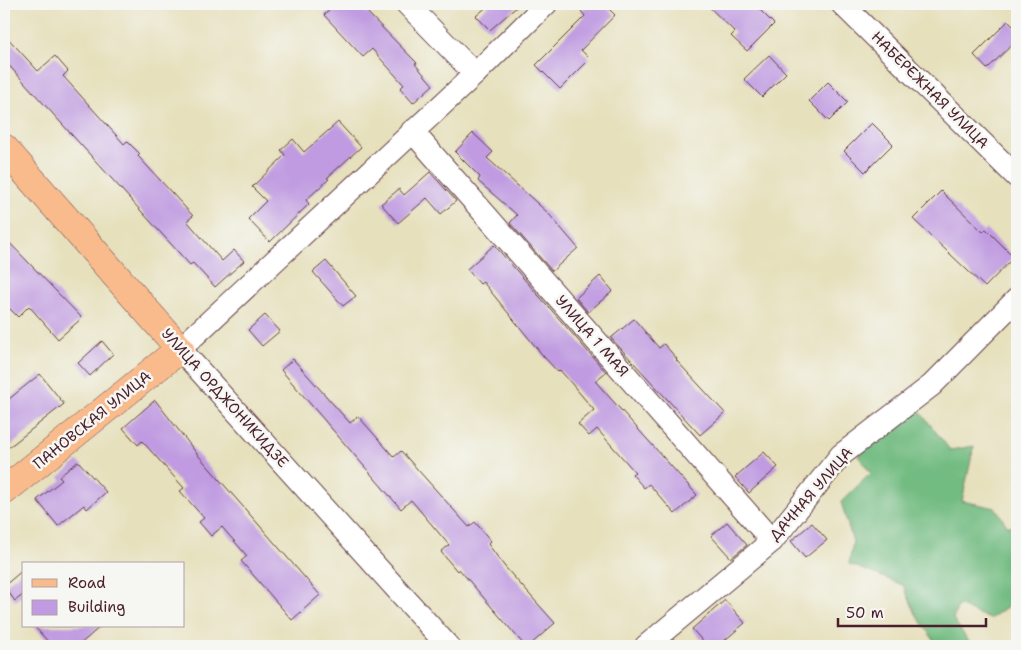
<svg xmlns="http://www.w3.org/2000/svg" width="1021" height="650" font-family="'Shantell Sans',sans-serif">
<style>
.forest{fill:#72bb81;stroke:#5e6d56}
.building{fill:#c09be1}
.lines{fill:none;stroke-linecap:round;stroke-linejoin:round}
.minor-casing{stroke:#613c41;stroke-width:24}
.major-casing{stroke:#613c41;stroke-width:29}
.minor{stroke:#fff;stroke-width:22}
.major{stroke:#fabb8c;stroke-width:28}
.labels{text-anchor:middle;stroke-width:5;stroke-linejoin:round;paint-order:stroke}
.street-label{font-size:15px;fill:#4a1f2b;stroke:#f6f6f2}
</style>
<rect width="100%" height="100%" fill="#f6f6f2"/>
<filter id="ink" filterUnits="userSpaceOnUse"><feTurbulence type="fractalNoise" baseFrequency=".02" numOctaves="2"/><feDisplacementMap in="SourceGraphic" scale="10" xChannelSelector="R" yChannelSelector="G"/><feConvolveMatrix kernelMatrix="1 2 1 2 8 2 1 2 1" color-interpolation-filters="sRGB"/></filter>
<filter id="wash" filterUnits="userSpaceOnUse"><feTurbulence type="fractalNoise" baseFrequency=".0096" numOctaves="4" result="noise"/><feDisplacementMap in="SourceGraphic" scale="20" xChannelSelector="R" yChannelSelector="G"/><feGaussianBlur stdDeviation="1.12" result="paint"/><feColorMatrix in="noise" values="0 0 0 0 0 0 0 0 0 0 0 0 0 0 0 0 0 1.4 0 .05"/><feComposite in="paint" operator="in"/></filter>
<g filter="url(#wash)">
<rect width="100%" height="100%" fill="#e6e0bc"/>
<path class="forest" d="M918,409L950,450L974,446L962,501L996,508L1007,526H1017V590L1008,606L990,619L958,605L953,619L972,646H938L917,616L903,585L849,564L853,542L841,502L871,473L858,456Z"/>
<g id="blocks">
<g class="building">
<path d="M336,4H359L417,63L415,64L433,85L413,103L400,88L404,85L372,49L363,57L324,15Z"/>
<path d="M490,4H520L490,30L476,16Z"/>
<path d="M589,4H604L615,15L581,50L590,59L560,89L536,65L585,16L581,11Z"/>
<path d="M706,4H754L774,24L747,51L731,36L735,32Z"/>
<path d="M1008,21L1017,30V40L987,69L974,55Z"/>
<path d="M4,34L38,71L55,56L68,71L63,76L124,144L127,141L140,154L138,156L193,216L187,221L222,261L234,250L244,261L215,287L193,263L190,265L4,60Z"/>
<path d="M769,55L786,73L762,97L744,79Z"/>
<path d="M828,82L848,102L829,121L809,101Z"/>
<path d="M338,122L361,147L327,178L329,179L306,200L309,204L270,242L248,219L266,201L252,187L285,155L281,150L293,139L304,152Z"/>
<path d="M872,123L893,144L865,172L844,151Z"/>
<path d="M473,133L493,152L487,158L548,213L578,248L552,271L510,223L517,215L478,181L480,177L455,152Z"/>
<path d="M430,172L456,201L441,214L427,198L398,223L381,204L399,189L404,195Z"/>
<path d="M941,191L983,232L986,229L1014,257L985,287L913,219Z"/>
<path d="M4,237L82,318L58,339L29,306L18,317L4,303Z"/>
<path d="M494,245L606,372L595,381L697,495L675,514L649,484L644,488L632,474L635,472L597,429L589,436L578,424L594,410L560,370L558,372L544,357L483,282L480,284L467,269Z"/>
<path d="M326,261L356,296L343,306L313,272Z"/>
<path d="M600,276L613,291L588,312L576,298Z"/>
<path d="M265,315L280,331L262,346L248,330Z"/>
<path d="M634,319L659,348L664,344L677,359L676,360L725,413L700,435L611,338Z"/>
<path d="M102,341L113,354L90,376L78,363Z"/>
<path d="M293,359L350,423L358,416L394,457L401,451L469,527L475,522L491,541L488,544L505,567L555,623L529,646H525L459,569L457,571L441,552L449,545L411,500L401,509L281,370Z"/>
<path d="M40,374L64,404L4,451V403Z"/>
<path d="M155,400L198,455L320,595L292,620L241,561L247,556L222,527L211,536L199,522L204,518L180,491L184,488L142,441L138,445L123,428Z"/>
<path d="M764,452L778,467L749,493L735,477Z"/>
<path d="M78,461L106,492L87,509L84,505L58,526L37,500L62,480L59,477Z"/>
<path d="M727,522L747,545L731,558L711,536Z"/>
<path d="M812,523L827,540L805,558L791,541Z"/>
<path d="M24,569V594L15,601L4,586Z"/>
<path d="M725,600L745,623L718,646H707L692,629Z"/>
<path d="M34,626H101L78,646H52Z"/>
</g>
</g>
</g>
<g filter="url(#ink)">
<use href="#blocks" fill-opacity="0" stroke="#613c41" stroke-width="1"/>
<g class="lines">
<g class="minor-casing">
<g id="minor">
<path d="M407,4L475,74"/>
<path d="M842,4L1017,177"/>
<path d="M412,131L772,541"/>
<path d="M448,646L180,349L475,74L546,4"/>
<path d="M646,646L772,541L841,455L932,385L1017,299"/>
</g>
</g>
<g class="major-casing">
<path id="major" d="M4,148L180,349L4,491"/>
</g>
<use href="#minor" class="minor"/>
<use href="#major" class="major"/>
</g>
</g>
<g class="labels">
<g class="street-label">
<text transform="translate(930 90) rotate(45)" y="5">НАБЕРЕЖНАЯ УЛИЦА</text>
<text transform="translate(592 336) rotate(49)" y="5">УЛИЦА 1 МАЯ</text>
<text transform="translate(225 398) rotate(48)" y="5">УЛИЦА ОРДЖОНИКИДЗЕ</text>
<text transform="translate(92 420) rotate(-39)" y="5">ПАНОВСКАЯ УЛИЦА</text>
<text transform="translate(811 494) rotate(-49)" y="5">ДАЧНАЯ УЛИЦА</text>
</g>
</g>
<rect width="1021" height="650" fill="none" stroke="#f6f6f2" stroke-width="20"/>
<rect x="22" y="562" width="162" height="65" fill="#f6f6f2" stroke="#b1a0a2"/>
<rect x="32" y="579" width="25" height="8" fill="#fabb8c" stroke="#b1a0a2"/>
<text x="68" y="588" font-size="15" fill="#4a1f2b">Road</text>
<rect x="32" y="600" width="25" height="15" fill="#c09be1" stroke="#b1a0a2"/>
<text x="68" y="612" font-size="15" fill="#4a1f2b">Building</text>
<path d="M838 618v8h148v-8" fill="none" stroke="#4a1f2b" stroke-width="2.5"/>
<text x="846" y="618" font-size="15" fill="#4a1f2b" stroke="#f6f6f2" stroke-width="4" paint-order="stroke">50 m</text>
</svg>
